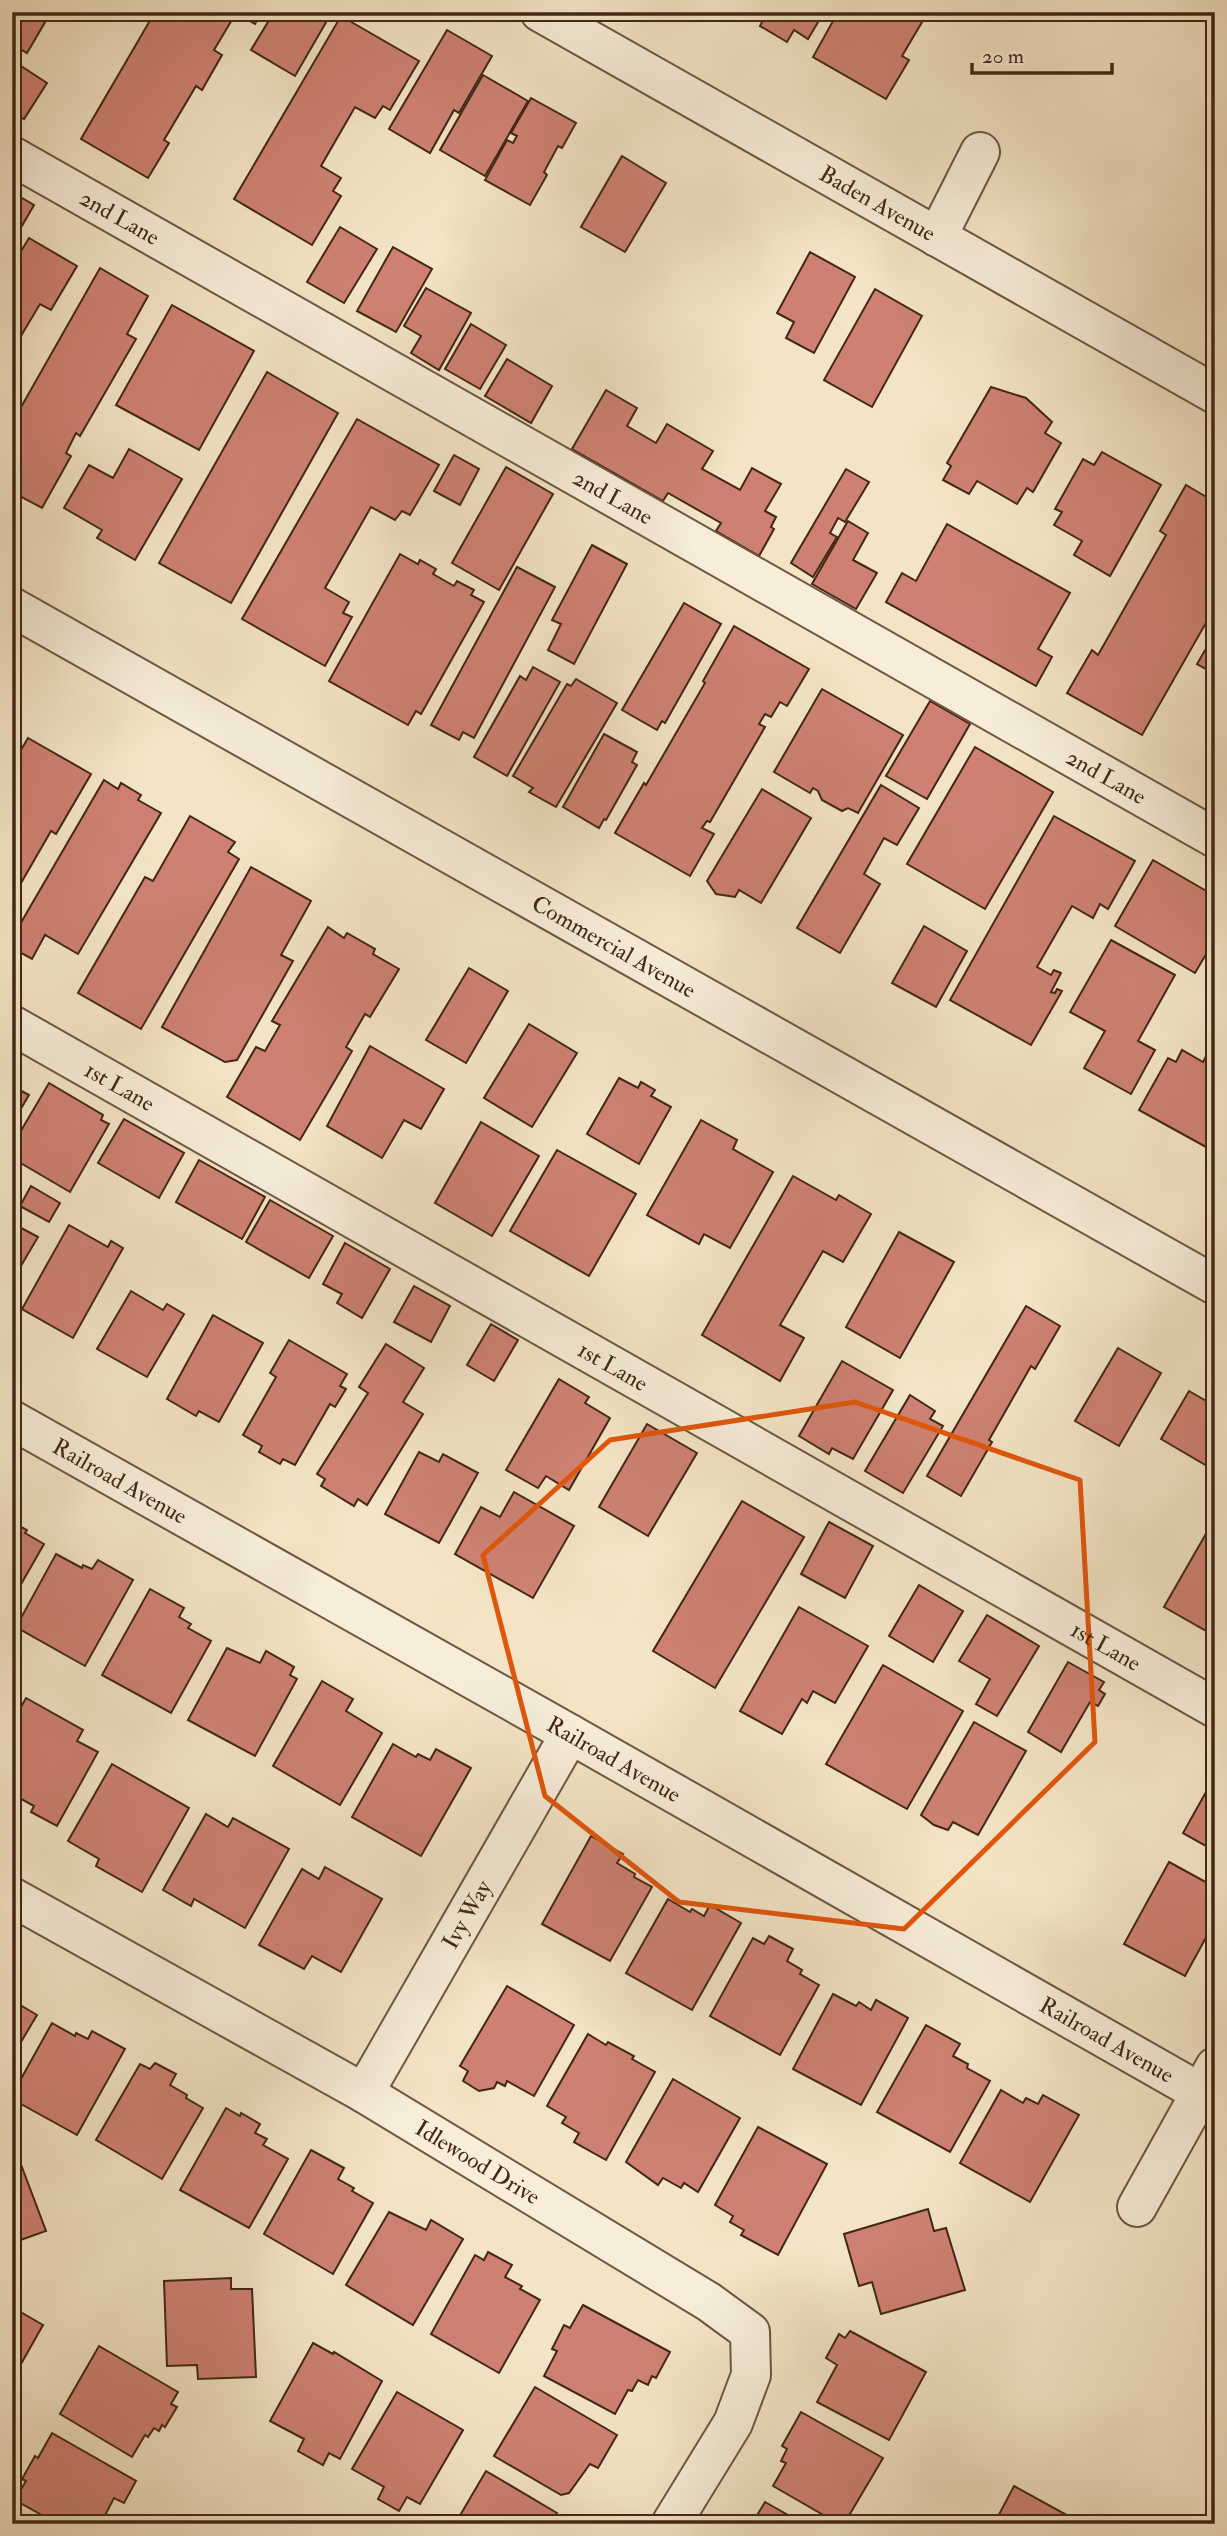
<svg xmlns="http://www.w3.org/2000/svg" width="1227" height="2536" font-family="'IM FELL Double Pica',serif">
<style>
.building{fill:#ce8172;stroke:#422715;stroke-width:2}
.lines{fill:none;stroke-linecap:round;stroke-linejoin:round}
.minor-casing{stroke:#6e5641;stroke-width:42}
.minor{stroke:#f7edd9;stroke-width:38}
.marked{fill:none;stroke:#e0560c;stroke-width:5;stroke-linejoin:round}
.labels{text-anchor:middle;stroke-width:7;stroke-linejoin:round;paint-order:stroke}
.street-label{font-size:23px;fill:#422715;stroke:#f7edd9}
</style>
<rect width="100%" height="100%" fill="#f3e4c5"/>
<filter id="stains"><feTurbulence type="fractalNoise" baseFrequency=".00286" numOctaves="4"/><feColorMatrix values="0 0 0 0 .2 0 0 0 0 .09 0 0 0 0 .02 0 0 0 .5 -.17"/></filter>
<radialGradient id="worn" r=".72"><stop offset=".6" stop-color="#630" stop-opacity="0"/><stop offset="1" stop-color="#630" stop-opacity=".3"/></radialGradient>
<g class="building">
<path d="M12,12H51L27,53L12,44Z"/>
<path d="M155,12H262L255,24L236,13L214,50L222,55L202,90L196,86L164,140L169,143L148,178L81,139Z"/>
<path d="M274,12H332L295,76L251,50Z"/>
<path d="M767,12H824L808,39L794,30L787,42L760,26Z"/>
<path d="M838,12H928L902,56L909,60L886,99L813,57Z"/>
<path d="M341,16L419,61L390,110L383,106L375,118L355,107L321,166L341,178L333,191L341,196L312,245L234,199Z"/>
<path d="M447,30L492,56L459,113L454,110L430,153L389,129Z"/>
<path d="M18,64L47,83L24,119L12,111V73Z"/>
<path d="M483,75L528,101L485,176L440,150Z"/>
<path d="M531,98L576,123L562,148L558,146L544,172L547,175L530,205L485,180L507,140L513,143L517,136L511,133Z"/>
<path d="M622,156L666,183L625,252L581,227Z"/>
<path d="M12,192L34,205L12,243Z"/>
<path d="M340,227L377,249L344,303L307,282Z"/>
<path d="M29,238L77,266L51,310L40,304L12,351V266Z"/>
<path d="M393,247L432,269L396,332L357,311Z"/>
<path d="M810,252L855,277L814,353L786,338L794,322L777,313Z"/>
<path d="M100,268L148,296L127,334L136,339L80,436L76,433L66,453L71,456L42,508L12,492V423Z"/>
<path d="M426,288L471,313L439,370L411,353L421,336L404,326Z"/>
<path d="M875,289L922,316L872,407L824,380Z"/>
<path d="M172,305L254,351L199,450L116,405Z"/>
<path d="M471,324L506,345L480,389L445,369Z"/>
<path d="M507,359L552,386L531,423L485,396Z"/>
<path d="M267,372L338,413L231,603L159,563Z"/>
<path d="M991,387L1026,398L1052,422L1045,433L1061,443L1033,492L1027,488L1017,504L977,481L969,494L943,480L951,466L947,463Z"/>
<path d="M606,390L637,408L627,426L656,443L667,424L713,451L702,469L740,490L752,468L781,484L765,511L776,517L771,527L774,529L759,556L716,531L721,523L668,493L663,501L572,449Z"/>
<path d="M357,419L439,465L410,515L402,511L395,520L371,507L325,588L349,602L343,613L352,617L325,666L242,619Z"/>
<path d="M129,449L182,479L135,560L97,538L102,530L64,508L89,465L113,478Z"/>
<path d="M1102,452L1161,485L1110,576L1074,555L1082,541L1054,525L1062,512L1055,509L1083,459L1094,465Z"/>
<path d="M454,455L479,469L460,505L434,491Z"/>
<path d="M506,467L553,494L499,590L452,563Z"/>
<path d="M846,469L869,482L845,522L838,518L830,533L837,537L813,577L791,563Z"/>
<path d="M1186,485L1215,502V607L1142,735L1067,693L1092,650L1098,655L1166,535L1160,531Z"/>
<path d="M848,521L868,533L853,560L877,573L856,609L812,584Z"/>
<path d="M947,524L1070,593L1038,649L1052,657L1036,686L886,602L902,573L916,581Z"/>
<path d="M592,545L627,564L574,664L548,650L561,624L552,620Z"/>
<path d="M400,554L418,564L420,560L436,569L433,574L454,586L457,581L474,590L471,595L484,602L421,714L416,711L408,725L329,681Z"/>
<path d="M517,567L555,587L474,738L463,732L459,740L431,725Z"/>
<path d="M684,603L721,624L665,723L662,721L657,730L622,710Z"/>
<path d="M734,626L809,669L787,706L780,702L771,717L765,714L759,724L765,727L710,822L707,821L702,828L714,834L690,876L615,833L644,783L646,785L705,683L703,681Z"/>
<path d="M1215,633V674L1197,664Z"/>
<path d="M533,667L560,682L507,776L474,757L520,676L526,680Z"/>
<path d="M576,679L617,703L556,807L529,792L533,788L513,776L567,684L571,686Z"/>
<path d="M822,689L903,735L858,813L848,808L842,811L822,800L818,791L813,788L810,793L774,772Z"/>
<path d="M930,701L970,724L927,799L886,776Z"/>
<path d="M604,734L637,752L632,762L637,765L606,820L604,819L599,828L563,807Z"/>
<path d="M28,738L91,774L56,834L51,831L13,897L18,900L12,910V765Z"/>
<path d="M975,747L1053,792L985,909L907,864Z"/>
<path d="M104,780L118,789L121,783L141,795L138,800L161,813L78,954L45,935L32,959L12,948V938Z"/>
<path d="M881,785L919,808L897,845L884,838L864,874L880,884L840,953L797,928Z"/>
<path d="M762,789L811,818L761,903L739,890L735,897L716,894L707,881Z"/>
<path d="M190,816L235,842L228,852L239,859L141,1029L78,993L145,877L153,881Z"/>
<path d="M1054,816L1135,861L1108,909L1100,904L1093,918L1072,906L1037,967L1051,975L1054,970L1061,973L1051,992L1055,993L1057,989L1062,991L1031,1045L950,1000Z"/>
<path d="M1153,860L1215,896V939L1195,973L1115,926Z"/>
<path d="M251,867L311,901L281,955L293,961L237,1060L225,1062L162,1027Z"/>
<path d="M924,926L967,951L936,1007L892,983Z"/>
<path d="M328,927L344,938L347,933L375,949L373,954L399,969L370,1017L365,1014L346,1047L352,1051L300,1140L227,1097L256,1047L265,1051L280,1025L272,1021Z"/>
<path d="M1111,940L1175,975L1138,1041L1155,1050L1131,1094L1084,1068L1105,1031L1070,1012Z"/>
<path d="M469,968L508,991L466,1063L426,1040Z"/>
<path d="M529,1024L577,1053L532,1127L484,1098Z"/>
<path d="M1215,1040V1152L1139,1110L1168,1058L1176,1062L1182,1050L1203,1062Z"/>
<path d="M370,1046L444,1089L421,1129L404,1120L382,1158L327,1126Z"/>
<path d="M619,1078L638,1088L641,1082L655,1090L651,1096L671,1107L639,1164L587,1134Z"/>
<path d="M49,1083L103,1115L101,1120L109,1124L70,1192L12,1158V1146Z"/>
<path d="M12,1086L29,1095L12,1124Z"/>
<path d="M124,1119L184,1153L159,1198L98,1163Z"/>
<path d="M701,1120L737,1140L733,1149L773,1172L730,1248L704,1234L699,1244L647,1215Z"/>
<path d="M481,1122L539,1156L492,1236L435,1203Z"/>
<path d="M557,1150L636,1194L589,1276L510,1231Z"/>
<path d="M199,1160L265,1197L242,1239L176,1202Z"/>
<path d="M793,1176L836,1200L839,1195L871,1214L843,1262L823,1251L780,1325L804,1338L780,1381L702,1335Z"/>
<path d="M31,1186L60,1203L49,1222L20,1206Z"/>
<path d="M270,1200L333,1236L309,1278L246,1242Z"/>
<path d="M12,1223L38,1237L12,1281Z"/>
<path d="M69,1225L108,1247L111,1241L123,1248L73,1338L22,1309Z"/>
<path d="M899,1232L954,1262L900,1358L846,1327Z"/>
<path d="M345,1243L390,1269L362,1318L337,1303L342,1294L323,1284Z"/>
<path d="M414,1286L450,1306L431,1342L394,1322Z"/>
<path d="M131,1291L163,1310L167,1304L184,1314L147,1377L97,1349Z"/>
<path d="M1026,1306L1060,1326L1035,1369L1031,1366L989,1440L992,1442L961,1496L927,1476Z"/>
<path d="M213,1315L263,1343L219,1422L199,1411L196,1416L167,1399Z"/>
<path d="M491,1324L518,1340L494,1381L467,1365Z"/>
<path d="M289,1340L347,1374L340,1386L346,1389L335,1407L330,1404L295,1465L283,1459L280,1464L259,1452L262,1446L243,1435L276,1377L270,1373Z"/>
<path d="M386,1344L424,1368L403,1402L423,1414L367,1505L358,1499L354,1506L321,1486L325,1479L317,1474L368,1393L359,1387Z"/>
<path d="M1118,1348L1161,1373L1119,1446L1075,1421Z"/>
<path d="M842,1361L893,1390L853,1459L832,1448L829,1454L799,1436Z"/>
<path d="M559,1379L589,1397L585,1403L610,1418L569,1490L546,1476L538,1488L506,1470Z"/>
<path d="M1189,1391L1215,1406L1214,1470L1161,1439Z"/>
<path d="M910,1395L935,1411L930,1419L943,1426L903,1493L865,1471Z"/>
<path d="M647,1424L697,1453L648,1536L599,1507Z"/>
<path d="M419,1452L439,1462L443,1454L478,1473L439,1543L385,1514Z"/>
<path d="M514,1492L574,1526L533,1598L455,1554L481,1507L500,1517Z"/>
<path d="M742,1501L804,1537L715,1688L653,1651Z"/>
<path d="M1215,1518V1636L1164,1607Z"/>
<path d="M12,1522L27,1530L25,1533L44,1544L12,1600Z"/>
<path d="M829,1522L873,1546L845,1598L801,1574Z"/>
<path d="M56,1554L82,1568L83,1565L92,1569L98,1560L133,1580L85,1666L16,1627Z"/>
<path d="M919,1585L963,1611L933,1662L889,1636Z"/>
<path d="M150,1589L184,1608L179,1617L191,1624L188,1628L211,1641L171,1713L102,1675Z"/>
<path d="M799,1607L868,1646L835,1703L813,1691L807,1703L802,1699L782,1734L740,1711Z"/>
<path d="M987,1615L1039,1646L997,1716L976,1704L990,1679L959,1661Z"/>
<path d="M227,1648L260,1663L266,1651L294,1667L290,1675L297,1679L255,1756L188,1720Z"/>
<path d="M1068,1662L1104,1682L1099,1690L1105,1694L1098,1706L1090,1702L1061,1752L1028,1732Z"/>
<path d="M883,1665L963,1711L907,1809L826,1764Z"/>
<path d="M322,1681L353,1699L346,1711L382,1733L340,1805L273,1766Z"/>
<path d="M26,1698L83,1730L77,1741L98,1752L57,1826L31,1812L34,1806L12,1794V1723Z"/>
<path d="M974,1722L1026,1751L978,1835L953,1822L948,1830L934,1825L921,1815Z"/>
<path d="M393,1744L416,1757L418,1754L430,1760L436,1749L471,1768L421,1856L352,1817Z"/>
<path d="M112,1764L189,1808L142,1892L96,1866L99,1859L68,1841Z"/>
<path d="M1215,1776V1851L1183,1833Z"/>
<path d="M206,1814L228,1827L233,1818L289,1849L245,1928L194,1899L191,1906L163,1890Z"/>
<path d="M591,1836L623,1854L617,1863L635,1874L634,1877L652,1887L610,1961L542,1924Z"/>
<path d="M1169,1862L1215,1887V1921L1185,1976L1124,1944Z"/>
<path d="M325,1867L382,1899L341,1972L312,1956L304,1969L259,1945L302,1869L319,1879Z"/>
<path d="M668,1899L690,1912L692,1909L704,1916L710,1905L741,1923L692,2010L626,1973Z"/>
<path d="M769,1936L793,1949L787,1961L802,1970L800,1974L819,1985L780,2055L710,2016L753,1938L764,1944Z"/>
<path d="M507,1986L574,2025L534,2096L507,2081L505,2086L497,2082L494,2088L479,2091L463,2081L468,2071L460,2066Z"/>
<path d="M833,1994L856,2006L859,2002L871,2010L876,2000L908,2018L861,2105L793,2069Z"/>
<path d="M12,1996L19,2000L17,2003L37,2015L12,2057Z"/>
<path d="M52,2023L75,2036L76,2033L88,2039L92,2031L125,2049L77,2135L12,2099V2095Z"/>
<path d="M926,2025L960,2044L953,2056L968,2064L967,2068L990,2081L950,2152L877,2112Z"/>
<path d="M588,2034L606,2045L608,2042L634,2056L632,2059L655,2072L606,2160L574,2142L579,2133L562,2123L566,2117L547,2106Z"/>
<path d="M155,2063L176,2074L170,2085L187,2095L186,2098L203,2108L162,2179L96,2140L140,2064L150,2069Z"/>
<path d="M673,2079L740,2118L698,2192L684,2183L681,2188L663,2178L658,2185L626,2162Z"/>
<path d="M1001,2090L1023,2103L1026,2098L1038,2104L1043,2095L1079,2115L1030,2202L960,2163Z"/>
<path d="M226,2108L240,2116L241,2113L260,2124L255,2133L267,2139L263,2145L288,2159L249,2228L180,2190Z"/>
<path d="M758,2127L827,2164L778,2255L741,2235L744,2230L730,2222L733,2216L715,2205Z"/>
<path d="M14,2146L46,2231L12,2243V2147Z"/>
<path d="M311,2150L344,2168L338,2179L354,2188L352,2191L373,2203L333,2274L264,2234Z"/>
<path d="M928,2209L934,2231L946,2228L965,2290L881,2314L872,2282L859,2286L844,2234Z"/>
<path d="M389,2212L426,2230L431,2220L463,2239L413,2325L346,2285Z"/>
<path d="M488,2252L512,2265L505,2277L522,2286L520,2289L540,2300L499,2373L431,2334L475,2255L484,2260Z"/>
<path d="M231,2278V2289H252L256,2377L198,2379L197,2365L167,2366L164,2281Z"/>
<path d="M583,2305L670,2352L656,2378L652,2376L648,2385L638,2380L632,2391L628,2390L615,2414L544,2376L557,2351L552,2349L564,2325L570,2328Z"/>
<path d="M12,2307L43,2325L12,2380Z"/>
<path d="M850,2331L926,2372L889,2440L817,2402L837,2365L826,2358L839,2334L845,2338Z"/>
<path d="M313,2343L333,2354L334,2352L382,2381L340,2459L329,2453L323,2465L298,2451L304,2439L270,2421Z"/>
<path d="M99,2346L178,2392L171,2404L177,2407L165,2427L162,2425L159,2431L154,2428L148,2437L145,2435L132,2457L60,2414Z"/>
<path d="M535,2387L617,2435L598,2468L590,2464L569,2493L561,2495L494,2456Z"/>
<path d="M397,2392L463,2430L420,2504L407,2497L399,2511L378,2499L384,2487L352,2469Z"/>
<path d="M801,2412L883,2458L844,2524H839L773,2486L786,2463L781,2461L787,2449L782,2446Z"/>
<path d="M52,2433L136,2481L124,2503L114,2498L102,2521L97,2518L94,2524H58L15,2500L26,2481L22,2479L35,2456L38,2458Z"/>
<path d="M486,2471L557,2513L550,2524H455Z"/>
<path d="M1014,2486L1083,2524H994Z"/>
<path d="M765,2502L804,2524H745L748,2519L753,2522Z"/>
</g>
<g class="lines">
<g class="minor-casing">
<g id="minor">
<path id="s1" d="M540,12L1215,394"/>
<path id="s2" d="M12,156L1215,838"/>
<path d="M937,237L980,152"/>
<path id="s3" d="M12,607L1215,1285"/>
<path id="s4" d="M12,1025L1215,1708"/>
<path id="s5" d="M12,1420L570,1734L1215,2101"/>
<path id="s6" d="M12,1897L364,2093L709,2302L750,2332L751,2375L733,2423L671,2524"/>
<path id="s7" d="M364,2093L570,1734"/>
<path d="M1137,2207L1215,2067"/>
</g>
</g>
<use href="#minor" class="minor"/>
</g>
<path class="marked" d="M855,1402L1080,1480L1095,1742L904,1929L679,1902L545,1796L483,1555L610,1440Z"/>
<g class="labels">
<g class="street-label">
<text dy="8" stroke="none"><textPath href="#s1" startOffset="388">Baden Avenue</textPath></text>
<text dy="8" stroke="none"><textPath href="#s2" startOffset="124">2nd Lane</textPath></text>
<text dy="8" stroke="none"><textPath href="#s2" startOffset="691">2nd Lane</textPath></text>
<text dy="8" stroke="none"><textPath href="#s2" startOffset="1258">2nd Lane</textPath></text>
<text dy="8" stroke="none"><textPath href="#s3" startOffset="691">Commercial Avenue</textPath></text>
<text dy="8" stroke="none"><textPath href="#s4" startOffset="124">1st Lane</textPath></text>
<text dy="8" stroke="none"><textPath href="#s4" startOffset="691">1st Lane</textPath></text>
<text dy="8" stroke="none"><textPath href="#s5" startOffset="124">Railroad Avenue</textPath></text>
<text dy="8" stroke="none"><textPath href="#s4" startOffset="1258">1st Lane</textPath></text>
<text dy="8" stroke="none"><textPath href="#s5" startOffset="691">Railroad Avenue</textPath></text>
<text dy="8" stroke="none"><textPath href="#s7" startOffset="206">Ivy Way</textPath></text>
<text dy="8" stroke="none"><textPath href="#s5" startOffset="1258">Railroad Avenue</textPath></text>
<text dy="8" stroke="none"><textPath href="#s6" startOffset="536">Idlewood Drive</textPath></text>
</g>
</g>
<rect width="1227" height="2536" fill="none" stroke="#f3e4c5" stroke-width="42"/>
<rect x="14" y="14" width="1199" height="2508" fill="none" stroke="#422715" stroke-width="3.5"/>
<rect x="21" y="21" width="1185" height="2494" fill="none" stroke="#422715" stroke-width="2"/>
<path d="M972 63v10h140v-10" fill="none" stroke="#422715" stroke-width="3.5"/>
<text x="982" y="63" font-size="21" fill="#422715" stroke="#f7edd9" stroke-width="5" paint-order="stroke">20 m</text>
<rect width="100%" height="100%" filter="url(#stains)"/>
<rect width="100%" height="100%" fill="url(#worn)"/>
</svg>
